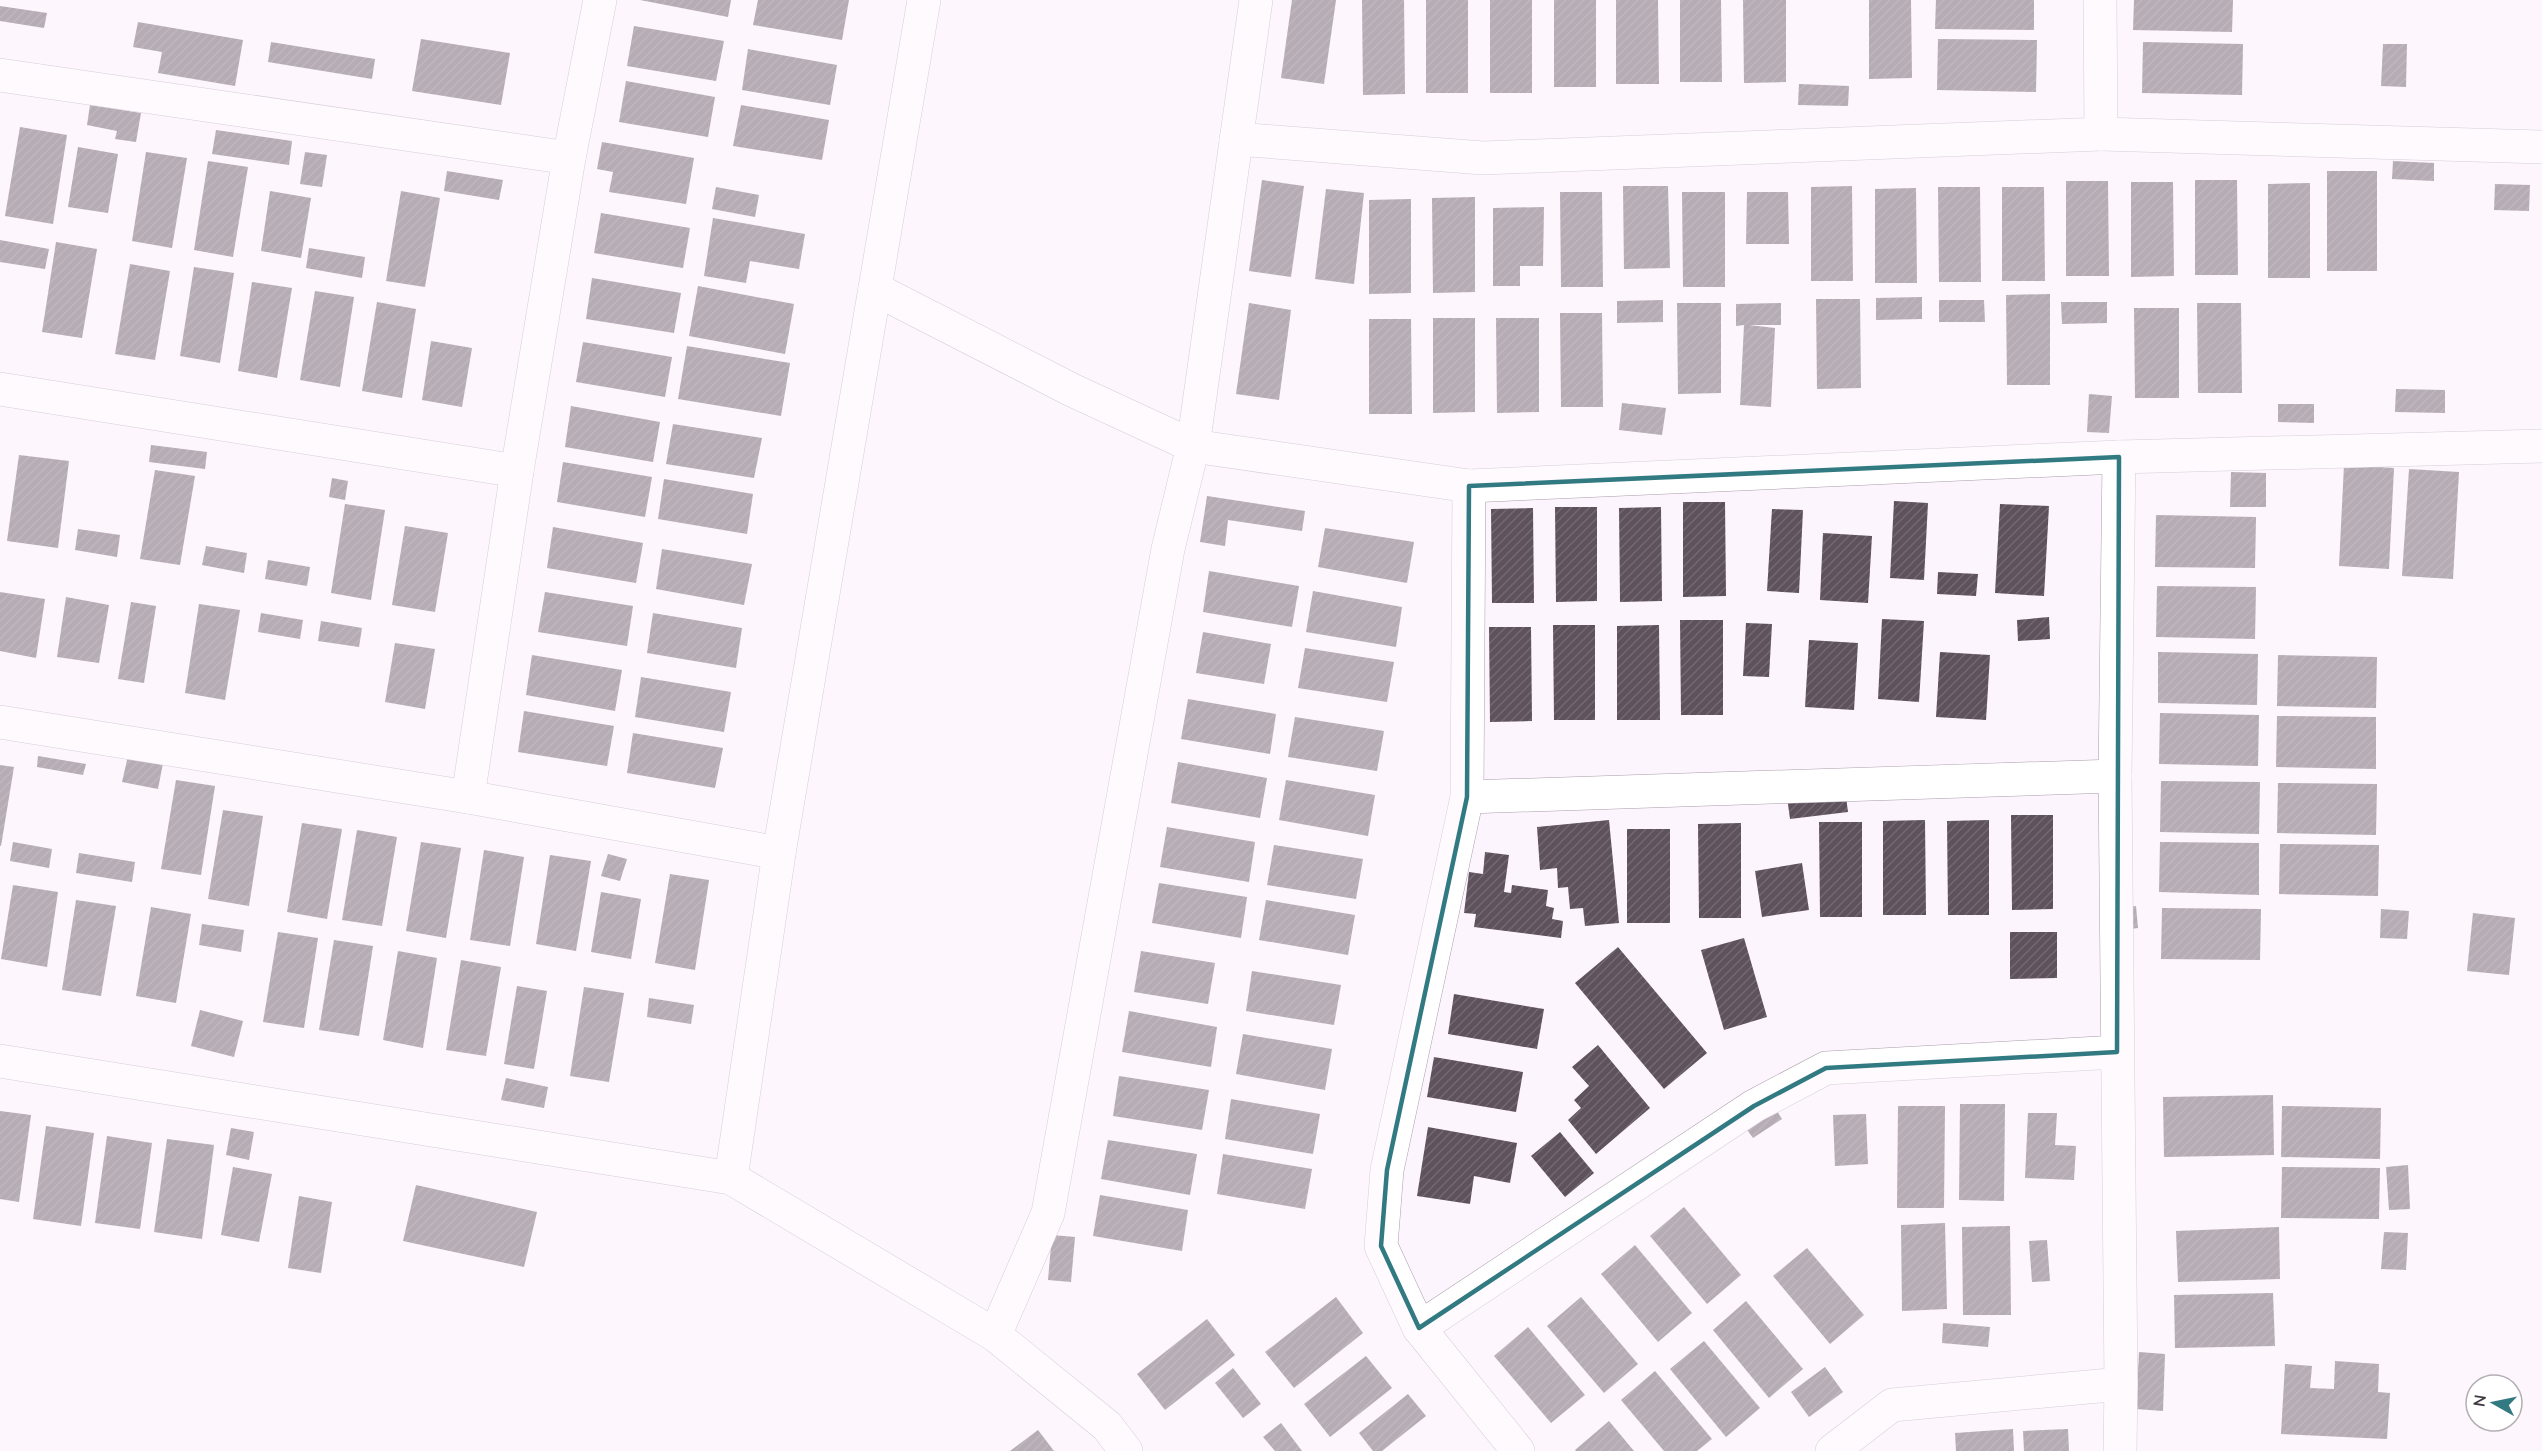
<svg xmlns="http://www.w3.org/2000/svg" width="2542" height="1451" font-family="'Nunito Sans',sans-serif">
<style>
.building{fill:url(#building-hatch)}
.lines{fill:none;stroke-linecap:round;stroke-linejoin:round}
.minor-casing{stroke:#aa9daa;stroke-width:34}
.minor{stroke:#fff;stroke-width:33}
.marked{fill:none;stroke:#327a82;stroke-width:4.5;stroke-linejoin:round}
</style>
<defs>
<pattern id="building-hatch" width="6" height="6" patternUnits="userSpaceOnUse" patternTransform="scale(1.5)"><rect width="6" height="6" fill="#5e525d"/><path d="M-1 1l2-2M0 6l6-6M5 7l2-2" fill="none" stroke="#736972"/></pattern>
</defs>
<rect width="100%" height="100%" fill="#fdf5fd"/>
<g class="building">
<path d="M640,0H731L728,17Z"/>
<path d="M758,0H849L842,40L753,25Z"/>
<path d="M1292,0H1336L1324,84L1281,78Z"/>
<path d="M1362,0H1404L1405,94L1363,95Z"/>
<rect x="1426" y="0" width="42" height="93"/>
<rect x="1490" y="0" width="42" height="93"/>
<rect x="1554" y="0" width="42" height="87"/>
<path d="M1616,0H1658L1659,84H1616Z"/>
<path d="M1680,0H1721L1722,82H1680Z"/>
<path d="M1743,0H1786V82L1744,83Z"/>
<path d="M1869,0H1911L1912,78L1869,79Z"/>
<path d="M1936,0H2034V30L1935,29Z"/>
<path d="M2134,0H2233L2232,32L2133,30Z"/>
<path d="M0,6L47,13L44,28L0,21Z"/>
<path d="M138,22L243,40L235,86L158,73L162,52L133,47Z"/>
<path d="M634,26L724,41L716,81L627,66Z"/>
<path d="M421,39L510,53L501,105L412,91Z"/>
<path d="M1938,39L2037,40L2036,92L1937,90Z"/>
<path d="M271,42L375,59L372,79L268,62Z"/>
<path d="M2143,42L2243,44L2242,95L2142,93Z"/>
<path d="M2383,44H2407L2406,87L2381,86Z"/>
<path d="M748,49L837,65L830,105L742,90Z"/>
<path d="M626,81L715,97L708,137L619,122Z"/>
<path d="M1799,84L1849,86L1848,106L1798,105Z"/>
<path d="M90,105L141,113L136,142L115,139L117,131L87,125Z"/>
<path d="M741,105L829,120L822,160L733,146Z"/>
<path d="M20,127L67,135L53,224L5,216Z"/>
<path d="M216,130L292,141L289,165L212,154Z"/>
<path d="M602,142L694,158L686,204L609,192L613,172L597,169Z"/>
<path d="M78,147L118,154L108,213L68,207Z"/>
<path d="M146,152L187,158L172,248L132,241Z"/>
<path d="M305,152L327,155L322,187L300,184Z"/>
<path d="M208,161L248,167L233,257L194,250Z"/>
<path d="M2393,161L2434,163V181L2392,179Z"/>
<path d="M447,171L503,180L499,200L444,191Z"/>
<rect x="2327" y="171" width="50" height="100"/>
<path d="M1262,180L1304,186L1291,277L1249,271Z"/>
<path d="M2195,180H2237L2238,275H2195Z"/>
<path d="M2066,181H2108L2109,276H2066Z"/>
<path d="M2131,182H2173L2174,276L2131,277Z"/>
<path d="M2310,183V278H2268V184Z"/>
<path d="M2495,184L2530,185L2529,211L2494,210Z"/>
<path d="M1623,186H1668L1670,268L1624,269Z"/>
<path d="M1852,186L1853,281H1811V187Z"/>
<path d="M716,187L759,195L755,217L712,209Z"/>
<path d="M1938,187H1980L1981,282H1939Z"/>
<path d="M2002,187H2044L2045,281H2002Z"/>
<path d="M1916,188L1917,283H1875V189Z"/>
<path d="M1326,189L1364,193L1354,284L1315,279Z"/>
<path d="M270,191L311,198L301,258L261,251Z"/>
<path d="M401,191L440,198L425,287L386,281Z"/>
<path d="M1560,192H1602L1603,287H1561Z"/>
<path d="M1682,192H1725V287H1683Z"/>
<path d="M1747,192H1788L1789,244H1746Z"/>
<path d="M1475,197V292L1433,293L1432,198Z"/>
<path d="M1411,199V293L1369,294V200Z"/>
<path d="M1544,207L1543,266H1520V286H1493V208Z"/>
<path d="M601,213L690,228L683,268L594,253Z"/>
<path d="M713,218L805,234L799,269L750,261L746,283L704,276Z"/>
<path d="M0,240L49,249L45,269L0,262Z"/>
<path d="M56,242L97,249L82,338L42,332Z"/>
<path d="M309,248L365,257L362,278L306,268Z"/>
<path d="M130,264L170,271L155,360L115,354Z"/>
<path d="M194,267L234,273L220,363L180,356Z"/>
<path d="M592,278L681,293L674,333L586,319Z"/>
<path d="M252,282L292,288L277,378L238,371Z"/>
<path d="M698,286L794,304L785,354L689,336Z"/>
<path d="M315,291L354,297L340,387L300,380Z"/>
<path d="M2050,294V385H2007L2006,295Z"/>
<path d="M1922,297V319L1876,320V298Z"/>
<path d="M1816,299H1860L1861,388L1817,389Z"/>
<path d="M1663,300V322L1617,323V301Z"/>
<path d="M1939,300H1984L1985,322H1939Z"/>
<path d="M377,302L416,309L402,398L362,391Z"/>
<path d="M2061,302H2107V323L2062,324Z"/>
<path d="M1249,303L1291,310L1279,400L1236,394Z"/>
<path d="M1677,303H1721V393L1678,394Z"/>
<path d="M1781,303V325H1749L1775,328L1771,407L1740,405L1744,325L1736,326V304Z"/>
<path d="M2197,303H2241L2242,393H2198Z"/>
<path d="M2134,308H2179V398H2135Z"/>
<path d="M1560,313H1602L1603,407H1561Z"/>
<path d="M1433,318H1475V412L1433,413Z"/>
<path d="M1496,318H1539V412L1497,413Z"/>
<path d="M1369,319H1411L1412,414H1369Z"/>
<path d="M431,341L472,348L462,407L422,400Z"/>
<path d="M583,342L672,357L665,397L576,382Z"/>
<path d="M687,346L790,363L781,416L678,399Z"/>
<path d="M2396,389L2445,390V413L2395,412Z"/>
<path d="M2089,394L2112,396L2109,433L2087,432Z"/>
<path d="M1622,403L1666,408L1662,435L1619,430Z"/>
<path d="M2278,404H2314V423L2278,422Z"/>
<path d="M571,406L660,422L653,462L565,447Z"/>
<path d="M673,424L762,438L754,478L666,464Z"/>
<path d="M151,445L207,452L205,469L149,462Z"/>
<path d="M19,455L69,461L58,548L7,541Z"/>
<path d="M563,462L652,477L645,517L557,502Z"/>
<path d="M2344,465L2394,468L2389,569L2339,566Z"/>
<path d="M2409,469L2459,472L2453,579L2402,576Z"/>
<path d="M155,470L195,476L180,565L140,559Z"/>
<path d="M2231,472L2266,473V507H2230Z"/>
<path d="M332,478L348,481L345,500L329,497Z"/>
<path d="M664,479L753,494L747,534L658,519Z"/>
<path d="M1207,496L1305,511L1302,531L1228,520L1225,546L1200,542Z"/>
<path d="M1894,501L1928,503L1924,580L1890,578Z"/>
<path d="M1683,502H1725L1726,596L1683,597Z"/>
<path d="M345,504L385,510L371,600L331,593Z"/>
<path d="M2000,504L2049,506L2044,596L1995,593Z"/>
<path d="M1555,507H1597V601L1556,602Z"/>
<path d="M1661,507L1662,601L1620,602L1619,508Z"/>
<path d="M1533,508L1534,603H1492L1491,509Z"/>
<path d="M1772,509L1803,510L1799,593L1767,591Z"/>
<path d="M2156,515L2256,517L2255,568L2155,567Z"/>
<path d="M405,526L448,533L435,612L392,605Z"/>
<path d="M553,527L643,543L636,583L547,568Z"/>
<path d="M1325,528L1414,542L1407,583L1318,567Z"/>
<path d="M78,529L120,535L117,557L75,550Z"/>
<path d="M1823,533L1872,536L1868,603L1820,600Z"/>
<path d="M206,546L247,553L244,573L202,565Z"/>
<path d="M662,549L752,564L744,605L656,589Z"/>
<path d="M268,560L310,567L307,586L265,579Z"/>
<path d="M1209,571L1299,586L1292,627L1203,612Z"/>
<path d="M1938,572L1978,574L1976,596L1937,594Z"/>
<path d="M2157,586L2256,587L2255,639L2156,637Z"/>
<path d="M1313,591L1402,607L1396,647L1306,632Z"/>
<path d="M0,592L45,599L36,658L0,651Z"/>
<path d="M545,592L633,606L627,646L538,632Z"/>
<path d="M66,597L109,605L99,663L57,657Z"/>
<path d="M131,602L156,606L144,683L118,679Z"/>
<path d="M199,604L240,610L225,700L185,693Z"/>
<path d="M261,613L303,620L300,639L258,632Z"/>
<path d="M653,613L742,628L736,668L647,653Z"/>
<path d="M2049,617L2050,639L2018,641L2017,620Z"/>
<path d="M1882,619L1924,621L1919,702L1878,699Z"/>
<path d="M1680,620H1723V715H1681Z"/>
<path d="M321,621L362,628L359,647L318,641Z"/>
<path d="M1746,623L1772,624L1769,677L1743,676Z"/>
<path d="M1553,625H1595V720H1554Z"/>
<path d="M1659,625L1660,720H1617V626Z"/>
<path d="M1489,627H1531L1532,721L1490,722Z"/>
<path d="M1203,632L1271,644L1264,684L1196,673Z"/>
<path d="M1809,640L1858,643L1854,710L1805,707Z"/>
<path d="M395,643L435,649L425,709L385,702Z"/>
<path d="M1305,648L1394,662L1387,702L1298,688Z"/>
<path d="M1940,652L1990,655L1986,720L1936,717Z"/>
<path d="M2158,652L2258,654L2257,705L2158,703Z"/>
<path d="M532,655L622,670L615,711L526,695Z"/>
<path d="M2278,655L2377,657L2376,708L2277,706Z"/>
<path d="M641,677L731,692L724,732L635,717Z"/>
<path d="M1188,699L1276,714L1270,754L1181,739Z"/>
<path d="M524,711L614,726L607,766L518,752Z"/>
<path d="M2160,713L2259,715L2258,766L2159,764Z"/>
<path d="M2277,716L2376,717V769L2276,767Z"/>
<path d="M1295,717L1384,731L1377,771L1288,757Z"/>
<path d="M633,733L723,748L715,788L627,773Z"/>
<path d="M38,756L86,764L83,775L37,767Z"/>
<path d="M128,756L163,763L158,789L122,782Z"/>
<path d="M1178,762L1267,778L1260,818L1171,803Z"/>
<path d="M0,765L14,767L1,846H0Z"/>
<path d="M176,780L215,786L201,875L161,869Z"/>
<path d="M1286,780L1375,795L1368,836L1279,820Z"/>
<path d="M2161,781L2260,782L2259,834L2160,832Z"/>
<path d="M2278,783L2377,784L2376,835L2277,833Z"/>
<path d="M1845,789L1848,812L1790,819L1787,797Z"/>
<path d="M223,810L263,816L249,906L208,899Z"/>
<path d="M2011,815H2053V909L2012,910Z"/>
<path d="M1609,820L1619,923L1585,926L1583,908L1570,909L1568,887L1558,888L1557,868L1540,870L1537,827Z"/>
<path d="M1925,820L1926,915H1883V821Z"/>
<path d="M1989,820V915H1948L1947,821Z"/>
<path d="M1819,822H1862V917H1820Z"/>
<path d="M302,823L342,829L327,919L287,912Z"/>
<path d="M1741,823V918H1699L1698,824Z"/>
<path d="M1167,827L1255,842L1249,882L1160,867Z"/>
<rect x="1627" y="829" width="43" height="94"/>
<path d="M357,830L397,837L382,926L342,920Z"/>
<path d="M13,842L52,849L49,868L10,861Z"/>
<path d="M421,842L461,848L446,938L406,931Z"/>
<path d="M2160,842L2259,843V895L2159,892Z"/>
<path d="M2280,844L2379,845L2378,896L2279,894Z"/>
<path d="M1274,845L1363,859L1356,899L1267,885Z"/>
<path d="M484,850L524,857L510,946L470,940Z"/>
<path d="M1485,852L1509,855L1504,892L1511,893L1512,885L1548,890L1546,906L1554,908L1552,919L1563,921L1561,938L1474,927L1476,914L1464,913L1469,872L1483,874Z"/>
<path d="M79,853L135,862L132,882L76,873Z"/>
<path d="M608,854L627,859L620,881L601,876Z"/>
<path d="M550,855L591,861L576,951L536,944Z"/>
<path d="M1802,863L1809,910L1762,917L1755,871Z"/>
<path d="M670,874L709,880L695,970L655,963Z"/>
<path d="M1159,883L1247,897L1241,938L1152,923Z"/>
<path d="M13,885L58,892L47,967L1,959Z"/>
<path d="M601,892L641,899L631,959L591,952Z"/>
<path d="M76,900L116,906L101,996L62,990Z"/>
<path d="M1266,900L1355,915L1348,955L1259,940Z"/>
<path d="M2136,906L2138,928L2123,930L2120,908Z"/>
<path d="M151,907L191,914L176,1003L136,996Z"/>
<path d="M2162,908L2261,909L2260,960L2161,959Z"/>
<path d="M2381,909L2409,911L2407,939L2380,938Z"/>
<path d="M2473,913L2515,918L2509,975L2467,971Z"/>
<path d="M202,924L244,930L241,952L199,945Z"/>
<path d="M278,932L318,938L304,1028L263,1022Z"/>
<path d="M2010,932H2057V978L2010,979Z"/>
<path d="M1744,938L1767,1017L1724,1030L1701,950Z"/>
<path d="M334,940L373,946L359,1036L319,1030Z"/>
<path d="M1618,947L1707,1053L1664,1089L1575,983Z"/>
<path d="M398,951L437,958L423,1048L383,1040Z"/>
<path d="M1141,951L1215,963L1208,1004L1134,992Z"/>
<path d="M461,960L501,967L486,1056L446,1050Z"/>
<path d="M1252,971L1341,985L1334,1025L1246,1011Z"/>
<path d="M517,986L547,991L534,1069L504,1064Z"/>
<path d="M584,987L624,993L609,1082L570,1076Z"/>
<path d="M1454,994L1544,1009L1537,1049L1448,1034Z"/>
<path d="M649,998L694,1005L691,1024L647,1017Z"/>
<path d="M200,1010L243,1021L234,1057L191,1046Z"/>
<path d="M1129,1011L1217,1027L1211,1067L1122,1052Z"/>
<path d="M1243,1034L1332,1049L1325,1090L1236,1074Z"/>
<path d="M1598,1045L1650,1108L1596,1154L1568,1120L1581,1108L1574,1100L1589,1086L1572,1067Z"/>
<path d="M1434,1057L1523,1072L1516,1112L1427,1097Z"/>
<path d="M1119,1076L1209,1090L1202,1130L1113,1116Z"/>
<path d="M506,1078L548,1087L544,1108L501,1100Z"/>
<path d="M2273,1095L2274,1155L2164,1157L2163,1097Z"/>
<path d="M1231,1099L1320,1114L1313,1154L1225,1139Z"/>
<path d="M1960,1104H2005L2004,1201L1959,1200Z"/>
<path d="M1898,1106H1945L1944,1208H1897Z"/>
<path d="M2282,1106L2381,1108L2380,1159L2281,1157Z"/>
<path d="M1775,1108L1782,1119L1753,1138L1745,1127Z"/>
<path d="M0,1111L31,1115L19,1202L0,1199Z"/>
<path d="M2028,1113H2057L2055,1145L2076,1146L2074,1180L2025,1178Z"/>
<path d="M1866,1114L1868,1164L1835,1166L1833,1115Z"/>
<path d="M46,1126L94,1133L81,1226L33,1219Z"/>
<path d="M1428,1127L1517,1143L1510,1183L1474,1176L1470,1204L1417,1196Z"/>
<path d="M231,1128L254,1132L249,1160L226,1155Z"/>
<path d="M1560,1132L1594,1173L1565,1197L1531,1156Z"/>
<path d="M107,1136L152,1143L140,1229L95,1223Z"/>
<path d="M167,1139L214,1145L202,1239L154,1232Z"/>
<path d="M1108,1140L1197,1154L1190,1195L1101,1179Z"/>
<path d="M1223,1154L1312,1169L1305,1209L1217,1194Z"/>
<path d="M2408,1165L2410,1209L2389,1210L2386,1167Z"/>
<path d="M233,1167L272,1174L259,1242L221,1235Z"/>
<path d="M2282,1167L2380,1168L2379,1219L2281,1218Z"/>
<path d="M416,1185L537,1212L524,1267L403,1241Z"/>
<path d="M1100,1195L1188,1210L1182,1251L1093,1236Z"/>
<path d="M299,1196L332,1202L321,1273L288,1268Z"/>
<path d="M1684,1207L1741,1275L1707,1304L1650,1236Z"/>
<path d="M1945,1223L1947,1309L1902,1311L1901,1225Z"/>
<path d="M2010,1226L2011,1315H1963L1962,1227Z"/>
<path d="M2279,1227L2280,1279L2178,1282L2176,1231Z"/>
<path d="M2384,1232L2408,1233L2406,1270L2381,1269Z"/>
<path d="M1052,1235L1075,1237L1071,1282L1048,1280Z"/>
<path d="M2047,1240L2050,1281L2032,1282L2029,1241Z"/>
<path d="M1635,1245L1692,1313L1658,1342L1601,1274Z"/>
<path d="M1807,1248L1864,1315L1830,1344L1773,1276Z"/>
<path d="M2273,1293L2275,1346L2175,1348L2174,1295Z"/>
<path d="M1336,1297L1363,1333L1294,1388L1265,1352Z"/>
<path d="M1581,1297L1638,1364L1604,1393L1547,1326Z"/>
<path d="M1746,1301L1803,1369L1769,1398L1713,1330Z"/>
<path d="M1207,1319L1235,1355L1165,1410L1137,1374Z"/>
<path d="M1943,1323L1990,1327L1988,1347L1942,1343Z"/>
<path d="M1528,1327L1585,1395L1551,1423L1494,1356Z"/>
<path d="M1704,1341L1760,1408L1726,1437L1670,1369Z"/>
<path d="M2139,1352L2165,1354L2163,1411L2136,1409Z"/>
<path d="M1366,1356L1392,1388L1330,1437L1304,1404Z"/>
<path d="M2335,1361L2379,1364L2378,1392L2390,1393L2387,1439L2281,1434L2285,1364L2312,1366L2310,1388L2334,1389Z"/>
<path d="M1825,1367L1843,1392L1809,1417L1791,1392Z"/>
<path d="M1233,1368L1261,1404L1243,1418L1215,1383Z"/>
<path d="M1655,1371L1712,1439L1697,1451H1664L1621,1400Z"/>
<path d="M1408,1394L1426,1416L1382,1451H1373L1359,1433Z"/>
<path d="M1609,1421L1634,1451H1576L1575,1450Z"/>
<path d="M1281,1423L1302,1451H1275L1263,1437Z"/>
<path d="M2013,1429L2014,1451H1956L1955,1433Z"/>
<path d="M2068,1429L2069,1451H2024L2023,1431Z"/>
<path d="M1038,1430L1054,1451H1010Z"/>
</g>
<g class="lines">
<g class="minor-casing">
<g id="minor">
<path d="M0,75L569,158"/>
<path d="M2101,134L2542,147"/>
<path d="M1236,139L1483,158L2101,134L2100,0"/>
<path d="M875,289L1072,390L1193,446L1469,486L2119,457L2542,446"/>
<path d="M0,389L517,471"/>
<path d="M2119,457L2115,776L2121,1384"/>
<path d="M1469,486L1467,797L1387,1170L1381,1246L1419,1328L1518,1451"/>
<path d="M0,722L468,797L779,853"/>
<path d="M468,797L517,471L569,158L600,0"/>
<path d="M1467,797L2115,776"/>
<path d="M0,1061L731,1178L995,1335L1107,1426L1126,1451"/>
<path d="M731,1178L779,853L924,0"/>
<path d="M1419,1328L1754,1106L1826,1068L2117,1052"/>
<path d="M995,1335L1048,1213L1168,549L1193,446L1256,0"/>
<path d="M1832,1451L1892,1405L2121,1384L2120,1451"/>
</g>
</g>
<use href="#minor" class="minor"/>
</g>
<path d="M0 0H2542V1451H0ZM2119,457L2117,1052L1826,1068L1754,1106L1419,1328L1381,1246L1387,1170L1467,797L1469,486Z" fill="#fdf5fd" fill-opacity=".55" fill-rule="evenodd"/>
<path class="marked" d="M2119,457L2117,1052L1826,1068L1754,1106L1419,1328L1381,1246L1387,1170L1467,797L1469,486Z"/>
<g transform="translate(2494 1403) rotate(279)"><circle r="28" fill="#ffffff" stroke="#b3b0b3" stroke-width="1.5"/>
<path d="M0-4.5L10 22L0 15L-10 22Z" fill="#327a82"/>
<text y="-9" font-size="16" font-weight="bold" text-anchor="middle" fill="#403a40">N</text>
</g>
</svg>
